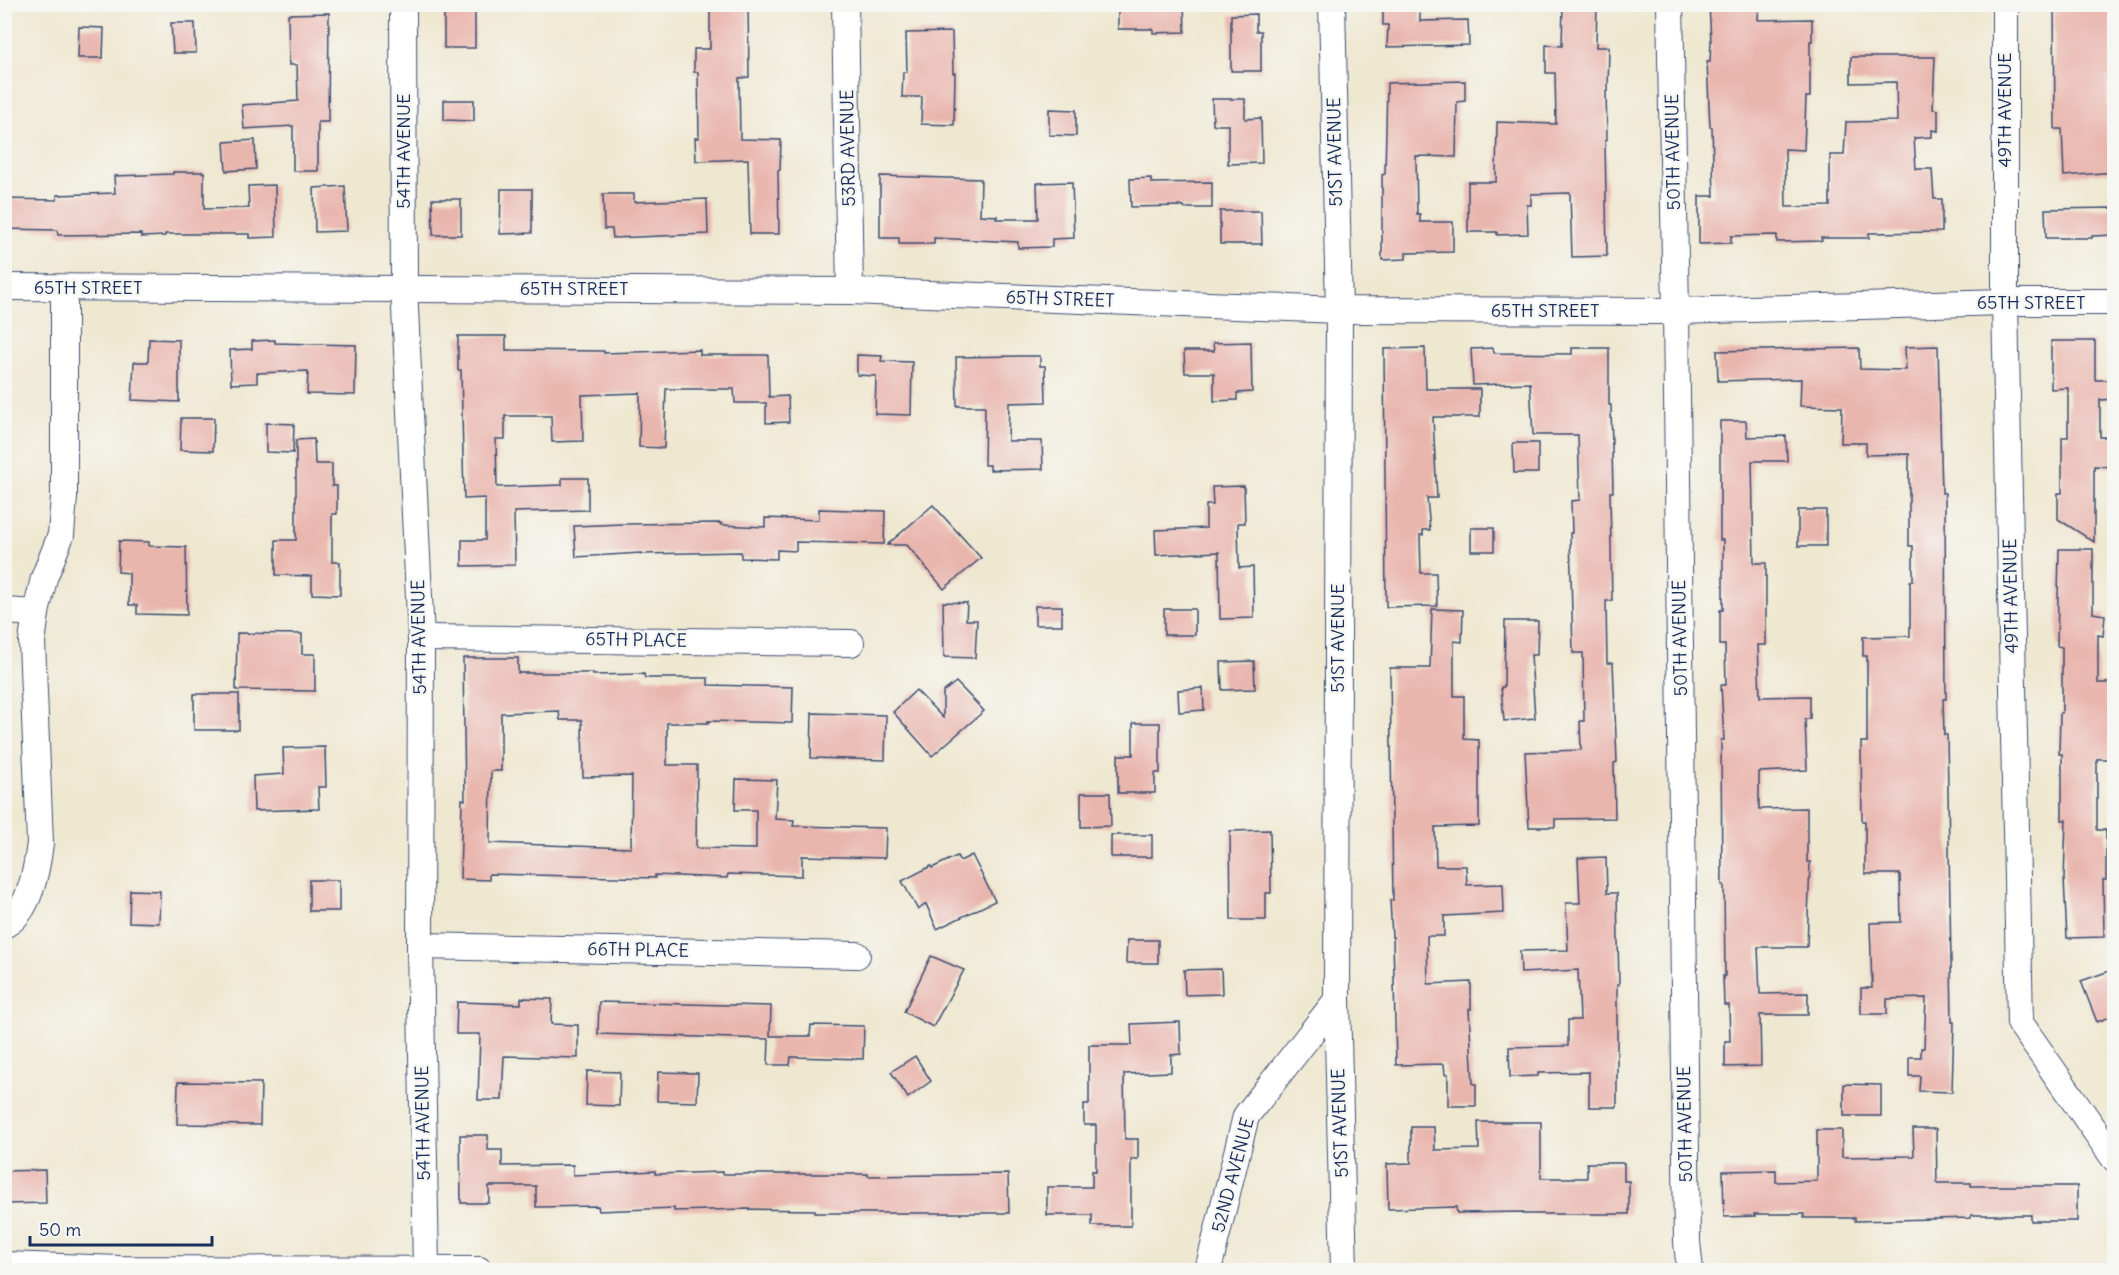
<svg xmlns="http://www.w3.org/2000/svg" width="2119" height="1275" font-family="Delius,sans-serif">
<style>
.building{fill:#e9b6ae;fill-rule:evenodd}
.lines{fill:none;stroke-linecap:round;stroke-linejoin:round}
.minor-casing{stroke:#3b4b6f;stroke-width:28}
.minor{stroke:#fff;stroke-width:26}
.labels{text-anchor:middle;stroke-width:5;stroke-linejoin:round;paint-order:stroke}
.street-label{font-size:18px;fill:#1b2f5e;stroke:#f6f6f2}
</style>
<rect width="100%" height="100%" fill="#f6f6f2"/>
<filter id="ink" filterUnits="userSpaceOnUse"><feTurbulence type="fractalNoise" baseFrequency=".0167" numOctaves="2"/><feDisplacementMap in="SourceGraphic" scale="12" xChannelSelector="R" yChannelSelector="G"/><feConvolveMatrix kernelMatrix="1 2 1 2 8 2 1 2 1" color-interpolation-filters="sRGB"/></filter>
<filter id="wash" filterUnits="userSpaceOnUse"><feTurbulence type="fractalNoise" baseFrequency=".008" numOctaves="4" result="noise"/><feDisplacementMap in="SourceGraphic" scale="24" xChannelSelector="R" yChannelSelector="G"/><feGaussianBlur stdDeviation="1.35" result="paint"/><feColorMatrix in="noise" values="0 0 0 0 0 0 0 0 0 0 0 0 0 0 0 0 0 1.4 0 .05"/><feComposite in="paint" operator="in"/></filter>
<g filter="url(#wash)">
<rect width="100%" height="100%" fill="#efe8d1"/>
<g id="blocks">
<g class="building">
<rect x="444" y="4" width="31" height="44"/>
<path d="M710,4H748L749,77L739,78L740,139L781,140L780,170H778L779,234H750L748,159L696,161L695,138H699L698,72H694V49H710Z"/>
<path d="M1118,4H1184L1185,32L1153,33V29H1118Z"/>
<path d="M1383,4H1420V21L1468,20L1469,45L1387,47L1388,25H1383Z"/>
<path d="M1563,4H1597L1596,47H1609L1608,91H1606L1607,140L1605,141L1607,256L1572,257L1570,193L1531,194V205H1527L1528,234L1497,235V232H1468V182H1496L1497,122L1556,124L1555,73H1546V45L1562,46Z"/>
<path d="M1709,4H1759L1758,20L1812,19V41H1810V97H1806L1804,150L1785,149L1786,207L1830,206V155H1844L1846,122L1897,121L1896,82L1851,83V57H1935L1933,109L1938,110V131L1932,130V137L1914,138L1916,169H1932L1934,199H1942V232L1869,233V238H1821L1822,241L1777,242V235L1731,236V243L1699,244V196H1714L1712,127H1710L1707,62H1710L1711,41Z"/>
<path d="M2054,4H2115V78H2107L2109,120H2115V172L2064,176L2062,129H2055Z"/>
<path d="M329,13L328,122H318V171H293V126L244,129L242,105L298,101L297,65H289L288,14Z"/>
<path d="M1256,14V31H1261V71H1231V15Z"/>
<path d="M171,23H195L196,53H173Z"/>
<path d="M79,27L104,28L103,58H78Z"/>
<path d="M952,32L953,73H955L954,125L921,124L922,97H902L903,72H907L906,33Z"/>
<path d="M1465,81V101L1457,102L1456,157L1416,156L1417,214H1420V222H1453V252L1406,253V259L1382,260V175L1385,174L1387,83Z"/>
<path d="M1212,99H1245V119L1261,118L1262,163L1228,164V125H1213Z"/>
<path d="M444,100H474V121L444,120Z"/>
<path d="M1049,109L1076,110V136L1049,135Z"/>
<path d="M255,140L256,169L226,171L224,142Z"/>
<path d="M173,172H204V209L249,208L248,186L275,185L276,237L249,238V234H165V236L141,237V234L58,235L57,230L4,229V199L57,200V195L115,193L114,176L173,174Z"/>
<path d="M880,176L981,179L980,215L997,216L996,219H1038L1037,183L1072,182L1074,238L1052,239V247L1018,248V242L934,238V244H899V238H880Z"/>
<path d="M1151,178V183L1212,182V208H1184V206L1131,207L1130,179Z"/>
<path d="M345,186L347,231L315,232L314,188Z"/>
<path d="M501,189H532V233L500,234Z"/>
<path d="M603,194H634V202L707,199L708,234L613,238L612,229H604Z"/>
<path d="M432,199H461V235H433Z"/>
<path d="M2115,208V235L2092,236V238H2046L2045,209Z"/>
<path d="M1220,211H1261L1262,244H1220Z"/>
<path d="M458,336H506V350L604,351V353L700,350V355H768L769,397L788,396L789,422L766,423V403H735L734,389H666L664,448L639,447L640,393L582,395L583,441L552,442L551,416H505V439H496L497,487L562,485V478H588V510L514,512L515,565L462,566V540H485V498L464,499L461,370H458Z"/>
<path d="M149,339L179,340V402L132,400L134,362H148Z"/>
<path d="M275,340V343L356,345L355,395L307,394L308,371L257,373V383L231,384L230,350L252,349V341Z"/>
<path d="M2051,341H2095V380H2115V399L2100,400V437H2115V467L2094,466V542L2058,519V493H2062V437H2068V388L2051,389Z"/>
<path d="M1251,342L1252,392L1237,393V400L1214,401V373H1185L1184,351H1214L1213,343Z"/>
<path d="M1938,346L1942,493H1945L1946,699H1943L1944,735H1947L1951,961L1952,1022H1954L1952,1092L1919,1091L1920,1076H1909V1057H1921V1048H1924L1926,998L1887,999V1014H1861V988H1872L1870,923L1901,922L1900,874H1865V821H1862L1861,742H1867V656H1863V637L1910,636V581H1913V546H1909V454L1866,455V443H1841L1842,407L1800,406L1801,379L1718,381L1717,351L1859,348L1860,369L1906,370L1905,347Z"/>
<path d="M1425,348L1426,389H1480V417H1433L1437,498H1427L1430,530H1423V535H1420L1421,573H1436L1437,606L1386,607L1384,349Z"/>
<path d="M1493,348L1494,353L1572,354V348H1609V405H1611L1613,492H1610L1612,601H1606L1607,663H1613L1617,762L1614,763L1615,818L1555,819V827H1529L1525,752L1581,750L1580,721H1584L1583,653H1573L1570,533H1572L1571,501L1580,500L1578,435H1533L1530,383L1473,385L1471,349Z"/>
<path d="M857,355L882,356L881,361L912,362L911,415L875,414L876,376L857,375Z"/>
<path d="M1020,356H1040V366H1045L1046,402L1009,403L1008,441H1042L1043,469L990,470V465H984L985,406H957L956,357Z"/>
<path d="M181,418H214L213,451L180,450Z"/>
<path d="M1720,421H1746L1747,437L1786,436L1787,461H1752L1754,563H1766V645H1758L1760,697L1810,696V719H1805L1807,770L1759,772V809L1807,808V862H1810L1807,947H1758L1760,994L1808,993V1015H1760L1761,1066L1725,1067V1041H1730L1729,1005H1724L1723,976H1725L1724,885H1722L1721,740H1724L1721,685H1726L1725,645H1720V610H1723V540H1720Z"/>
<path d="M266,423L294,424L293,453L266,452Z"/>
<path d="M314,439L315,464H332V486H337V514H332V562H340V595L312,594V576L276,575V540H296V440Z"/>
<path d="M1513,443H1538V473H1514Z"/>
<path d="M1244,486L1245,523H1238L1239,568L1253,567L1254,618L1220,619L1219,552L1156,555L1155,530L1206,528V505H1213L1212,487Z"/>
<path d="M933,505L981,558L944,589L907,545H887Z"/>
<path d="M819,509L885,511L884,544L796,542V551L777,550V559L741,558V552L641,554V553L576,557L574,526L623,524L721,523V525L765,527V518L819,520Z"/>
<rect x="1798" y="510" width="28" height="36"/>
<rect x="1471" y="528" width="23" height="23"/>
<path d="M119,541L149,542V546L186,547L187,615L137,614V605H129V573L118,572Z"/>
<path d="M2059,549H2093V613L2105,615L2103,636L2098,635V683H2115V759H2097V830H2106V880H2103L2104,937L2067,938L2064,879L2066,820H2062V754H2059L2060,713H2062V647L2057,646Z"/>
<path d="M943,602L967,603L966,620H977L975,658L944,657Z"/>
<rect x="1035" y="606" width="27" height="19"/>
<rect x="1164" y="609" width="31" height="26"/>
<path d="M1432,609L1463,610L1462,642L1454,641V696H1464V739L1479,740V826L1435,827L1436,866H1466L1467,885L1503,884L1504,913L1444,916V936H1427L1428,984L1471,982V1009H1469L1473,1084H1476V1106H1448V1074H1445L1444,1064L1396,1065L1393,937H1392L1390,900H1393L1390,668H1430Z"/>
<path d="M1505,621H1538L1537,655H1531L1535,718L1504,721L1501,687H1504Z"/>
<path d="M237,633L302,634V654H315V691L236,690Z"/>
<path d="M463,658H518V673H593V675L644,674L645,678H708V685L793,687L792,723L708,721V723H667V765H697L696,848L756,849V810H735L736,779L777,780L775,819L794,820L793,826L886,828L885,858L802,856V876L728,874L727,878L655,875V878L489,874V880L460,879L462,799L465,800ZM559,711L560,720H582L583,777L632,776L631,848L490,843L491,771H501V713Z"/>
<path d="M1254,661L1255,689L1222,690L1221,662Z"/>
<path d="M956,682L984,711L932,756L893,712L916,690L943,718V692Z"/>
<path d="M1203,688L1204,710L1179,712L1178,690Z"/>
<rect x="194" y="694" width="45" height="36"/>
<path d="M812,713L886,715L885,760L811,758Z"/>
<path d="M1133,723H1160V773H1155V793H1118V755H1133Z"/>
<path d="M325,747L326,787H318L319,809L254,811L253,776L284,774L283,748Z"/>
<path d="M1081,793H1110L1111,826L1081,827Z"/>
<path d="M1270,830L1271,893H1266V920H1231L1230,831Z"/>
<rect x="1111" y="835" width="41" height="22"/>
<path d="M972,855L995,901L937,929L926,904L918,910L902,881L931,866L932,868L957,856L960,861Z"/>
<path d="M1606,857L1607,893H1617L1619,985H1617V1107H1589V1072L1538,1073V1076L1510,1077L1509,1047L1568,1046V1020H1580L1578,970L1521,973L1520,951L1568,950L1566,903H1580L1578,858Z"/>
<rect x="309" y="880" width="30" height="31"/>
<path d="M130,890L160,891L159,923L129,922Z"/>
<path d="M1127,940H1158V963H1126Z"/>
<path d="M931,956L964,970L933,1027L904,1012Z"/>
<path d="M1221,969L1222,994L1185,995L1184,970Z"/>
<path d="M2115,969V1015L2097,1022L2081,981Z"/>
<path d="M521,998L552,999L551,1024L578,1025V1058L504,1056L502,1100H478L480,1034H456L457,1002L521,1004Z"/>
<path d="M599,1002L771,1006L770,1036H810L811,1025L864,1026L863,1059L791,1057L790,1065H768L769,1039L598,1034Z"/>
<path d="M1180,1022L1181,1054L1171,1055V1072L1124,1074L1125,1139H1138V1159H1131V1226H1092V1215H1047V1187H1092V1171H1096V1125H1084V1104H1089V1045H1132L1131,1024Z"/>
<path d="M915,1056L931,1081L908,1098L891,1072Z"/>
<path d="M587,1071L620,1072L619,1106L586,1105Z"/>
<path d="M658,1072L698,1073L697,1102L657,1101Z"/>
<path d="M178,1082L261,1083L260,1125L177,1124Z"/>
<path d="M1844,1084L1881,1085V1116H1844Z"/>
<path d="M1478,1122H1541V1178H1587V1163H1624V1181H1629V1214H1523V1212L1457,1213L1456,1207L1388,1209L1387,1164L1411,1163V1127H1434L1435,1150L1479,1149Z"/>
<path d="M1913,1129H1936L1937,1183H1971V1186H2077V1221H2031V1215H1971V1218L1855,1221V1218H1804V1214H1754L1755,1216L1724,1217L1723,1171L1776,1170V1182L1817,1181V1130H1842V1157L1914,1156Z"/>
<path d="M460,1135H488V1150H502V1166L573,1165V1175L655,1171V1174L722,1172V1174H868V1176L1008,1174L1009,1213H815V1210L744,1209L674,1211V1208L599,1211L598,1206L536,1207V1186H489V1203H461Z"/>
<path d="M45,1170L46,1203L4,1204V1171Z"/>
</g>
</g>
</g>
<g filter="url(#ink)">
<use href="#blocks" fill-opacity="0" stroke="#3b4b6f" stroke-width="1.5"/>
<g class="lines">
<g class="minor-casing">
<g id="minor">
<path d="M403,4L404,288L421,638L420,946L426,1269"/>
<path d="M845,4L850,291"/>
<path d="M1332,4L1339,310L1337,1000L1344,1270"/>
<path d="M1670,4L1676,311L1687,1242L1690,1270"/>
<path d="M2005,4V302L2020,1023L2114,1158"/>
<path d="M4,287L850,291L1339,310L1676,311L2005,302H2114"/>
<path d="M4,611L36,613"/>
<path d="M421,638L851,643"/>
<path d="M4,925C30,913 37,868 40,843L32,642L36,613L44,578L61,535L64,497V288"/>
<path d="M420,946L857,955"/>
<path d="M4,1265L120,1269L479,1270"/>
<path d="M1208,1270L1246,1116L1337,1000"/>
</g>
</g>
<use href="#minor" class="minor"/>
</g>
</g>
<g class="labels">
<g class="street-label">
<text transform="translate(2005 110) rotate(-90)" y="6">49TH AVENUE</text>
<text transform="translate(848 148) rotate(-91)" y="6">53RD AVENUE</text>
<text transform="translate(404 151) rotate(-90)" y="6">54TH AVENUE</text>
<text transform="translate(1335 152) rotate(-91)" y="6">51ST AVENUE</text>
<text transform="translate(1673 152) rotate(-91)" y="6">50TH AVENUE</text>
<text x="88" y="294">65TH STREET</text>
<text x="574" y="295">65TH STREET</text>
<text transform="translate(1060 299) rotate(2)" y="6">65TH STREET</text>
<text x="2031" y="309">65TH STREET</text>
<text x="1545" y="317">65TH STREET</text>
<text transform="translate(2011 596) rotate(-91)" y="6">49TH AVENUE</text>
<text transform="translate(419 637) rotate(-91)" y="6">54TH AVENUE</text>
<text transform="translate(1338 638) rotate(-90)" y="6">51ST AVENUE</text>
<text transform="translate(1680 638) rotate(-91)" y="6">50TH AVENUE</text>
<text transform="translate(636 640) rotate(1)" y="6">65TH PLACE</text>
<text transform="translate(638 950) rotate(1)" y="6">66TH PLACE</text>
<text transform="translate(423 1123) rotate(-91)" y="6">54TH AVENUE</text>
<text transform="translate(1340 1123) rotate(-92)" y="6">51ST AVENUE</text>
<text transform="translate(1685 1124) rotate(-91)" y="6">50TH AVENUE</text>
<text transform="translate(1233 1175) rotate(-75)" y="6">52ND AVENUE</text>
</g>
</g>
<rect width="2119" height="1275" fill="none" stroke="#f6f6f2" stroke-width="24"/>
<path d="M30 1236v9h182v-9" fill="none" stroke="#1b2f5e" stroke-width="3"/>
<text x="39" y="1236" font-size="18" fill="#1b2f5e" stroke="#f6f6f2" stroke-width="4.5" paint-order="stroke">50 m</text>
</svg>
